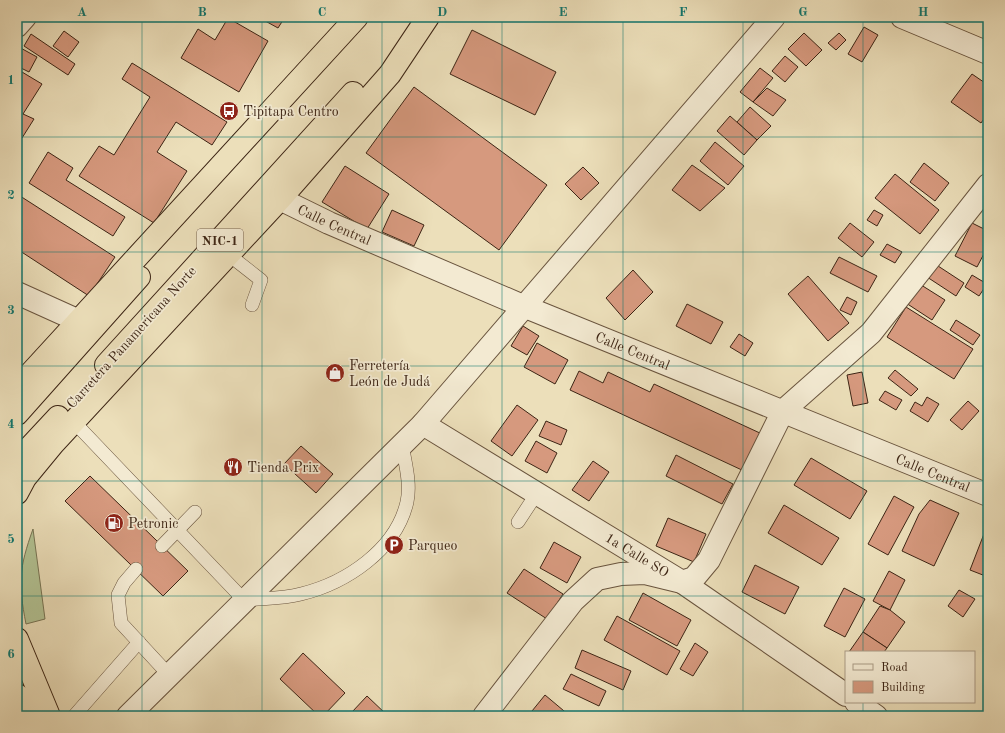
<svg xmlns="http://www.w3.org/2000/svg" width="1005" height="733" font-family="'Old Standard TT',serif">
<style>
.green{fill:#b3c394;stroke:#787454}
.building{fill:#d6997e;stroke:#3d2515}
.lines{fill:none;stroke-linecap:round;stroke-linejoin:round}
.lane-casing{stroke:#69543e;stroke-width:14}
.street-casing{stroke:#69543e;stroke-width:24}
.highway-casing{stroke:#3d2515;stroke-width:24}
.lane{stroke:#f3ead2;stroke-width:13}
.street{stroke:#f3ead2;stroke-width:22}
.highway{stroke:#ecdfba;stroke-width:22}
.grid{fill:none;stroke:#0f766e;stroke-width:1;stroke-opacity:0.55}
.labels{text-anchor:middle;stroke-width:3.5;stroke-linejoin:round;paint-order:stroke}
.shield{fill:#f3ead2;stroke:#74604e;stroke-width:1}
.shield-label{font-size:13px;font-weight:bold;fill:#3d2515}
.poi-label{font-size:14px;fill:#3d2515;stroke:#f3ead2;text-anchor:start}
.street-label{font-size:14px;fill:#3d2515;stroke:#f3ead2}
.neatline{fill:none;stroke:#0f766e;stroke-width:1.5}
.grid-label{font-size:13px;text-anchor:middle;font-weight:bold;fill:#0f766e}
</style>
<rect width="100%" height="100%" fill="#ecdfba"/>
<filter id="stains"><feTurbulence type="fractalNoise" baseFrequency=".005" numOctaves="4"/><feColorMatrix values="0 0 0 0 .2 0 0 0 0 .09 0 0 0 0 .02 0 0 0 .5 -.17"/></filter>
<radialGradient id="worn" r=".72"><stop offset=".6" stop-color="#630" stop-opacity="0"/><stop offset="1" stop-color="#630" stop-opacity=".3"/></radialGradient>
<path class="green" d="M33,529L45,619L26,624C18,583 19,568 33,529Z"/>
<g class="building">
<path d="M258,17H285L278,28Z"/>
<path d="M228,18L268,41L239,92L181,58L198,29L215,40Z"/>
<path d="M864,27L878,35L862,62L848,54Z"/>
<path d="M472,30L556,72L535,115L450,74Z"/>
<path d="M64,31L79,42L68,57L53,46Z"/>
<path d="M804,33L822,50L806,66L788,49Z"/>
<path d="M839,33L846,40L836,50L828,43Z"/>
<path d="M31,34L75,64L68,75L24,46Z"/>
<path d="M17,46L37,57L29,72L17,66Z"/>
<path d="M785,56L798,67L785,82L772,71Z"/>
<path d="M132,63L227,122L212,145L176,122L157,152L187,171L154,223L79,176L99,146L114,155L150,97L122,79Z"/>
<path d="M760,68L773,78L753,102L740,92Z"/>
<path d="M17,69L42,84L23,114L34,119L22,138L17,135Z"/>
<path d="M972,74L988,85V113L981,123L951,102Z"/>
<path d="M414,87L547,185L499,250L366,153Z"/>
<path d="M767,88L786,100L773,116L753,102Z"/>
<path d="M750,107L771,126L757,140L737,122Z"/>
<path d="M730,116L757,140L744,155L717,131Z"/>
<path d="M715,142L744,166L728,185L700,161Z"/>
<path d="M48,152L73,168L66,180L125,217L113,236L29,183Z"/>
<path d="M924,163L949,183L935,201L910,182Z"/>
<path d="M692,165L725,188L700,211L672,190Z"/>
<path d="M345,166L389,194L367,229L322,202Z"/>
<path d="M583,167L599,183L581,200L565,184Z"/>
<path d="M895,174L939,210L920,234L875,198Z"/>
<path d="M17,194L115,257L89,296L17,249Z"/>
<path d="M392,210L424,225L414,246L382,232Z"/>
<path d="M874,210L883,215L877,226L867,220Z"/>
<path d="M850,223L874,242L862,257L838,238Z"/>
<path d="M972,223L988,231V246L977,267L955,256Z"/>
<path d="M887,244L902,252L895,263L880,255Z"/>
<path d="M839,257L877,276L868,292L830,273Z"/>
<path d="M935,264L964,283L956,296L927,277Z"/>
<path d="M633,270L653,292L625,320L606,298Z"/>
<path d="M972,275L987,284L979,296L965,287Z"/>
<path d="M808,276L849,323L828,341L788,294Z"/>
<path d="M918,283L945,300L932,320L906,303Z"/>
<path d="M847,297L857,302L851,315L840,310Z"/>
<path d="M687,304L723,322L711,344L676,326Z"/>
<path d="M906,307L973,349L954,379L887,337Z"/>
<path d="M956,320L980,335L973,345L950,330Z"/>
<path d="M523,326L539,336L527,355L511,346Z"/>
<path d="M739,334L753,343L745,356L730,347Z"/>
<path d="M537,343L568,360L555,384L524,367Z"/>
<path d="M895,370L918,389L911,396L888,378Z"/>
<path d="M579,371L603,383L608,372L650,392L654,384L762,434L744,471L570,390Z"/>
<path d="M862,372L868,403L853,406L847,375Z"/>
<path d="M885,391L902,400L896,410L879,400Z"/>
<path d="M927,397L939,404L928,422L910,411L915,402L922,406Z"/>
<path d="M968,401L979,411L962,430L950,420Z"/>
<path d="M517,405L538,420L512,456L491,441Z"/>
<path d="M546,421L567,430L561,445L539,436Z"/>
<path d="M536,441L557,453L547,473L525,461Z"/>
<path d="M301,446L333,474L316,493L284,464Z"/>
<path d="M676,455L733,484L722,504L666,476Z"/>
<path d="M811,458L867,491L850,519L794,485Z"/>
<path d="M593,461L609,472L589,501L572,490Z"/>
<path d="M90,476L188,571L163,596L65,501Z"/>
<path d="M894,496L914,507L888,555L868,544Z"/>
<path d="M930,500L959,513L934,566L902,551L919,514Z"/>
<path d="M784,505L839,538L822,565L768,533Z"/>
<path d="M668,518L706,534L694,562L656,546Z"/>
<path d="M987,526L988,527V577L970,570Z"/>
<path d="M554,542L581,557L567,583L540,568Z"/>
<path d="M755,565L799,587L785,614L742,592Z"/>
<path d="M524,569L563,594L547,619L507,593Z"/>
<path d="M889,571L905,580L890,610L873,601Z"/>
<path d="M844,588L865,599L845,637L824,626Z"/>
<path d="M959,590L975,599L963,617L948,606Z"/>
<path d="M643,593L691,620L677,646L629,620Z"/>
<path d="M880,606L890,610L905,622L887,648L863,632Z"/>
<path d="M617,616L680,651L667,675L604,640Z"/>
<path d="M863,632L887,648L884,652H849Z"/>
<path d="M695,643L708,652L693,676L680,669Z"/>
<path d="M582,650L631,671L623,690L575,668Z"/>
<path d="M303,653L345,693L323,716H319L280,679Z"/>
<path d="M571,674L606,691L599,706L563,689Z"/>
<path d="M545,695L570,716H538L532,711Z"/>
<path d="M367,696L388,716H355L352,712Z"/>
</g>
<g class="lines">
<g class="lane-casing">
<g id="lane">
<path d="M229,255L261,280L252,305"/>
<path d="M74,422L244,600C262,598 283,599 301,594C346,583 396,550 407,502C411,483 405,463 402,444"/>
<path d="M518,522L537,493"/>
<path d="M162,546L195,512"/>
<path d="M136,569L124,583L118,595L121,623L169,675"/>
<path d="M74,716L139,642"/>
</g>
</g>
<g class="street-casing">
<g id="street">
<path d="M902,17L988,53"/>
<path d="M17,26L25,17"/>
<path id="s1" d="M280,199L329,223L523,306L988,495"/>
<path d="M17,293L79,321"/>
<path id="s2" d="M423,424L682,582L846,695"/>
<path d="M856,702L876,716"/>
<path d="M128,716L423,424L774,17"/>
<path d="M484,716L573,601L597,579L621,574L645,573L682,582L694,578L709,560L783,411L871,333L988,185"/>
</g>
</g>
<g class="highway-casing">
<g id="highway">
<path d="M106,365L353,93"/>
<path d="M17,388L357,17"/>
<path d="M17,414L139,277"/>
<path d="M17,461L58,417"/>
<path d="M17,493L25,478L53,444L280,199L390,74L428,17"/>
<path d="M17,639L49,716"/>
<path d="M17,695L47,716"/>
</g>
</g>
<use href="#lane" class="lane"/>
<use href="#street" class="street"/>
<use href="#highway" class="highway"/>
</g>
<path class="grid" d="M142,17V716M262,17V716M382,17V716M502,17V716M623,17V716M743,17V716M863,17V652M17,137H988M17,252H988M17,366H988M17,481H988M17,596H988M863,702V716"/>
<defs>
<g id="bus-disc" transform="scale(1)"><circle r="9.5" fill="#8f2418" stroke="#f3ead2"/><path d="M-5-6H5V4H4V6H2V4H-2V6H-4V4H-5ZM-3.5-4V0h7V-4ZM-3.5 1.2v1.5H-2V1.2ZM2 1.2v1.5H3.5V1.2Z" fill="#fff"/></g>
<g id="shop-disc" transform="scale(1)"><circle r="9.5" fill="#8f2418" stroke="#f3ead2"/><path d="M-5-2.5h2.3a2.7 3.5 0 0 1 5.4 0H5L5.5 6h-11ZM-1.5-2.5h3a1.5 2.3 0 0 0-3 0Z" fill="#fff"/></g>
<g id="restaurant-disc" transform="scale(1)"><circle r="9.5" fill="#8f2418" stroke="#f3ead2"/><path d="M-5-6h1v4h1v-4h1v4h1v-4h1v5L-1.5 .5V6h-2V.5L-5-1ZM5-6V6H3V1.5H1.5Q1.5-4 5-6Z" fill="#fff"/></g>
<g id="fuel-disc" transform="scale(1)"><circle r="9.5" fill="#8f2418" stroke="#f3ead2"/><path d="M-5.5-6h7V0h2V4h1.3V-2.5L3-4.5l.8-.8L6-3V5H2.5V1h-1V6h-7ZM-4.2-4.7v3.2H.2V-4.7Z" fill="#fff"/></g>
<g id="parking-disc" transform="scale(1)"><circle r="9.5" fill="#8f2418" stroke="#f3ead2"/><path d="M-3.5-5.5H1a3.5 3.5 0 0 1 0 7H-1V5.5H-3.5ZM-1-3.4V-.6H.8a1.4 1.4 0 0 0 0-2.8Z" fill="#fff"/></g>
</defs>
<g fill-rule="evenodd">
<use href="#bus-disc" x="229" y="111"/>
<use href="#shop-disc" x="335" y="373"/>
<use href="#restaurant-disc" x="233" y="467"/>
<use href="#fuel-disc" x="114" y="523"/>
<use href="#parking-disc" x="394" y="545"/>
</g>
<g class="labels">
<rect class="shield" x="197" y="229" width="46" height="22" rx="3"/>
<g class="shield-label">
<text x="220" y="245">NIC-1</text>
</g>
<g class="poi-label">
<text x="243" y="116">Tipitapa Centro</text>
<text x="349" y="370">Ferretería<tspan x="349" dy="16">León de Judá</tspan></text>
<text x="247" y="472">Tienda Prix</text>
<text x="128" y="528">Petronic</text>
<text x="408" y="550">Parqueo</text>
</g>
<g class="street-label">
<text dy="5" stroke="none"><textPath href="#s1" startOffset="60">Calle Central</textPath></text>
<text transform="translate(131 337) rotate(-48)" y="5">Carretera Panamericana Norte</text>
<text dy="5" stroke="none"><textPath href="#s1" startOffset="384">Calle Central</textPath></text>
<text dy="5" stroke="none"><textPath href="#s1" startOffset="708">Calle Central</textPath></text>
<text dy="5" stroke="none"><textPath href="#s2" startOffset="251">1a Calle SO</textPath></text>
</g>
</g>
<rect width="1005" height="733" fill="none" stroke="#ecdfba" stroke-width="44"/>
<rect x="845" y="651" width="130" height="52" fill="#f3ead2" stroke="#aa9b86"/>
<rect x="853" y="664" width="20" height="6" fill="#f3ead2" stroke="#aa9b86"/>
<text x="881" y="671" font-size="12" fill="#3d2515">Road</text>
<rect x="853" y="681" width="20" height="12" fill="#d6997e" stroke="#aa9b86"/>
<text x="881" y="691" font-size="12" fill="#3d2515">Building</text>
<rect x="22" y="22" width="961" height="689" class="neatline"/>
<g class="grid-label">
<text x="82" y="16">A</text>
<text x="202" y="16">B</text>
<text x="322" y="16">C</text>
<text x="442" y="16">D</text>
<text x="563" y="16">E</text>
<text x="683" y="16">F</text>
<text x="803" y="16">G</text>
<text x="923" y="16">H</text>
<text x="11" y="84">1</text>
<text x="11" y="199">2</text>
<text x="11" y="314">3</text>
<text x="11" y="428">4</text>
<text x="11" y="543">5</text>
<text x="11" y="658">6</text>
</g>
<rect width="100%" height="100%" filter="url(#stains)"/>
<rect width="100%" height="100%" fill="url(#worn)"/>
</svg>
